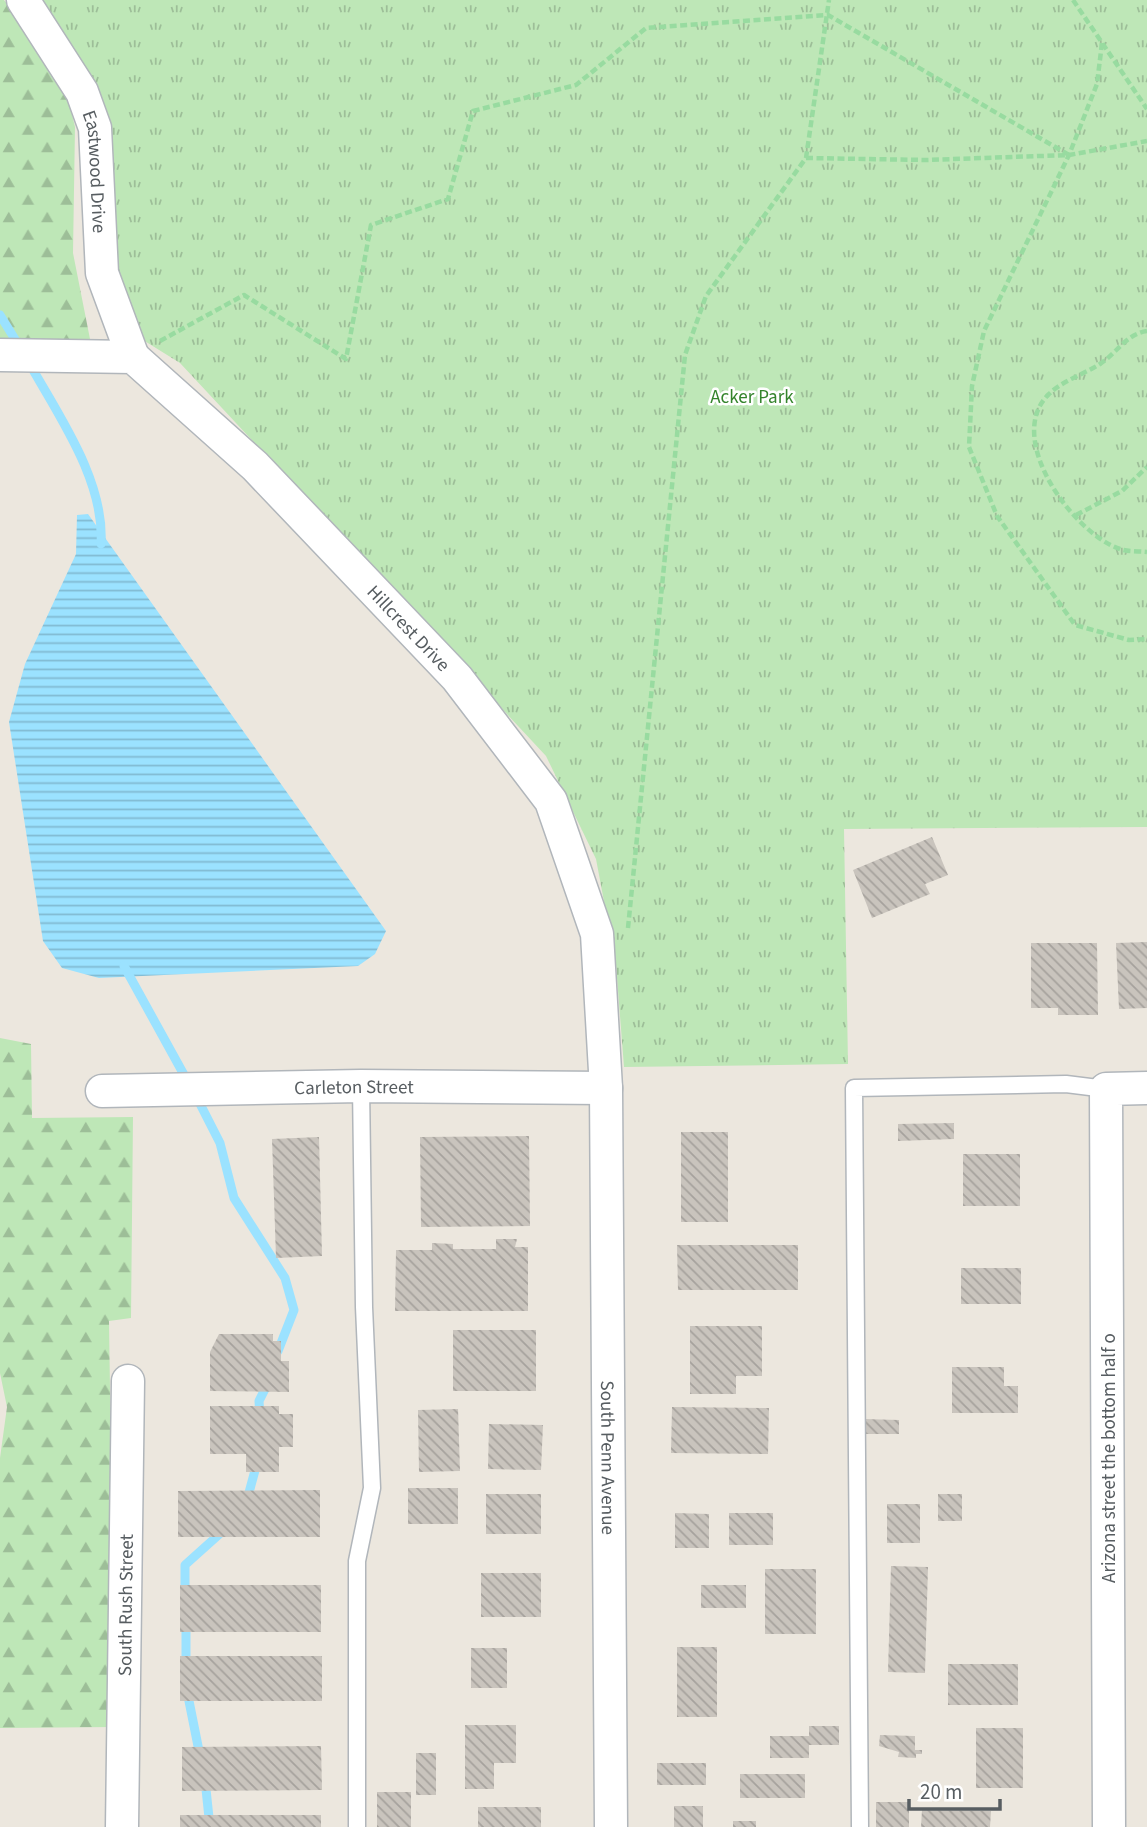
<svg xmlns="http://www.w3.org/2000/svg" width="1147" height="1827" font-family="'Source Sans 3',sans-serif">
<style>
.forest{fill:url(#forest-firs)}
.park{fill:url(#park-tufts)}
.water{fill:url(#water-rules)}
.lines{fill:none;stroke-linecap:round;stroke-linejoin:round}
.stream{stroke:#9be2ff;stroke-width:9}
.building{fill:url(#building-back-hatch)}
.service-casing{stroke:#b1b6bb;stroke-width:19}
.minor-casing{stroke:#b1b6bb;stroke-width:35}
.path{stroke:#98dba0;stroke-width:4.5;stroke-dasharray:7 3.5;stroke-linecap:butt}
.service{stroke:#fff;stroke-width:16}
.minor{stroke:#fff;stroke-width:32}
.labels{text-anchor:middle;stroke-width:5;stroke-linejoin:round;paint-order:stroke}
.street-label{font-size:19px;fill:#575d61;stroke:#fff}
.park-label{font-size:19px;fill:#34842c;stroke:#fff}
</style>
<defs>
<pattern id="forest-firs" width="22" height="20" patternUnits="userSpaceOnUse" patternTransform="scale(1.75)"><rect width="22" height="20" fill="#bee7b7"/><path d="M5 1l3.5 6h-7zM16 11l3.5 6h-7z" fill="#9dbe98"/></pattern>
<pattern id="park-tufts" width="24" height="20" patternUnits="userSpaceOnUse" patternTransform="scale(1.75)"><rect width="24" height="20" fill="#bee7b7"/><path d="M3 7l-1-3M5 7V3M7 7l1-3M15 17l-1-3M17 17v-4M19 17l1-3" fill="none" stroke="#9dbe98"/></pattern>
<pattern id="water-rules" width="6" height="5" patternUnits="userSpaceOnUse" patternTransform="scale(1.75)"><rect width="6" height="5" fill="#9be2ff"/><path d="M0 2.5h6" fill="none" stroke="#81bad2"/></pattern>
<pattern id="building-back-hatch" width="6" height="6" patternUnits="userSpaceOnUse" patternTransform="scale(1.75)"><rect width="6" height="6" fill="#c9c4bd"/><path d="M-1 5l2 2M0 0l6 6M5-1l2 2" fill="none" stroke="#a6a29d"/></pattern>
</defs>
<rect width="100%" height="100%" fill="#ece7de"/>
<g class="forest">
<path d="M0,0H4L63,77L75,127L73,253L90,339L0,341Z"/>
<path d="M0,1038L31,1044L32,1118L133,1117L131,1318L109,1321L115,1727L0,1728V1458L7,1407L0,1373Z"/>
</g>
<path class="park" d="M39,0H1147V827L844,829L848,1064L624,1067L616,965L596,859L546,756L180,363L135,335L116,264L108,130Z"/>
<path class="water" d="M88,514L386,931L375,954L358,966L99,978L62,968L43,941L9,722L25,664L76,554L77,515Z"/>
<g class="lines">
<g class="stream">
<path d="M0,315L21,349"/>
<path d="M28,361C58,415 105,480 101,544"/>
<path d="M124,966L188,1082"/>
<path d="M195,1094L220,1143L234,1198L285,1278L294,1310L278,1351"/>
<path d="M260,1417L259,1401L269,1381"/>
<path d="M247,1500L257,1463"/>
<path d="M185,1596V1565L224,1530"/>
<path d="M186,1621V1666"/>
<path d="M187,1691L200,1756"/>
<path d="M205,1780L210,1827"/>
</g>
</g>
<g class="building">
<path d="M932,837L948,875L925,884L930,894L872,918L853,870Z"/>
<path d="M1147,942V1008L1119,1009L1116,943Z"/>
<path d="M1031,943H1097L1098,1015H1058V1008H1031Z"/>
<path d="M954,1123V1139L898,1141V1124Z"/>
<rect x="681" y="1132" width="47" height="90"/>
<path d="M529,1136L530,1226L421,1227L420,1137Z"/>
<path d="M319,1137L322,1256L276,1258L272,1139Z"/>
<rect x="963" y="1154" width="57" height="52"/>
<path d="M496,1239H517L515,1247H528V1311H395L396,1250H432V1243L453,1244V1249H496Z"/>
<path d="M677,1245H798V1290H678Z"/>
<rect x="961" y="1268" width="60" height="36"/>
<path d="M690,1326H762V1376H736V1394H690Z"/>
<rect x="453" y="1330" width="83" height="61"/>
<path d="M219,1334H273V1341H281V1361H289V1392L210,1391V1352Z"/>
<path d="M952,1367H1004V1386H1018V1413H952Z"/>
<path d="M210,1406H279V1414H293V1447H279V1472H246V1454H210Z"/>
<path d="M672,1407L769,1408L768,1454L671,1453Z"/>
<path d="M458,1409L460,1471L419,1472L418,1410Z"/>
<path d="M864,1419L899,1420V1434H864Z"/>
<path d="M489,1424L543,1425L541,1470L488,1469Z"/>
<rect x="408" y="1488" width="50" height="36"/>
<path d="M320,1490V1537H178V1491Z"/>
<rect x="486" y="1494" width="55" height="40"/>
<rect x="938" y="1494" width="24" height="27"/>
<rect x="887" y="1504" width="33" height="39"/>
<path d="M675,1513L709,1514V1548H675Z"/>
<rect x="729" y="1513" width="44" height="32"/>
<path d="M891,1566L928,1567L925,1673L888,1672Z"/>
<rect x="765" y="1569" width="51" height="65"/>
<rect x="481" y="1573" width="60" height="44"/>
<rect x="180" y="1585" width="141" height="47"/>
<rect x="701" y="1585" width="45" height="23"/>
<rect x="677" y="1647" width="40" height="70"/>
<rect x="471" y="1648" width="36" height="40"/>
<rect x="180" y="1656" width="142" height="45"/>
<rect x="948" y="1664" width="70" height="41"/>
<path d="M465,1725H516V1763H494V1789H465Z"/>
<path d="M809,1726H839V1745H809V1758H770V1736H809Z"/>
<rect x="976" y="1728" width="47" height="60"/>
<path d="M880,1735L915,1736V1750H922V1754H916V1758L898,1757L899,1752L879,1746Z"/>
<path d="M321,1746L322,1790L182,1791V1747Z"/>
<rect x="416" y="1753" width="20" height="42"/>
<rect x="657" y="1763" width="49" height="22"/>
<rect x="740" y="1774" width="65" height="24"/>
<rect x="377" y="1792" width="34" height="35"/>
<rect x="876" y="1802" width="33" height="25"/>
<rect x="674" y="1806" width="29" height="21"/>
<rect x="478" y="1807" width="63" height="20"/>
<path d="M922,1810L991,1811L990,1827H921Z"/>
<rect x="180" y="1815" width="141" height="12"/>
<rect x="733" y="1821" width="23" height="6"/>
</g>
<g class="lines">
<g class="service-casing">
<g id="service">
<path d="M357,1827V1561L372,1488L364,1307L361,1086"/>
<path d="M860,1827L854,1088L1066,1084L1106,1089"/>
</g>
</g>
<g class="minor-casing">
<g id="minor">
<path id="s1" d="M23,0L82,92L95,128L102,273L133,357"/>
<path id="s2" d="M0,355L133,357L255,466L457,678L551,801L597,934L606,1088L611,1827"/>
<path id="s3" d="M102,1091L361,1086L606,1088"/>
<path id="s4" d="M122,1827L128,1381"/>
<path d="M1109,1827L1106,1089L1147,1088"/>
</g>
</g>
<g class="path">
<path d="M1073,0L1147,109"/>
<path d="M1102,43L1097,84L1069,155L984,331L972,386L969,447L997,516L1075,625L1129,640L1147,639"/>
<path d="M806,158L926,160L1069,155L1147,141"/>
<path d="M1147,331C1126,334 1117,353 1100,364C1084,374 1062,381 1049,394C1003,438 1074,534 1120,549C1128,552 1139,551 1147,552"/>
<path d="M160,341L244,295L346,359L371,225L448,199L473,111L576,85L646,28L828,15L1069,155"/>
<path d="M1076,515L1122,491L1147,467"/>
<path d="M628,928L685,355L706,296L806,158L829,0"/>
</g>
<use href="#service" class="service"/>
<use href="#minor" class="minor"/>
</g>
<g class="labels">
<g class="street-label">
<text dy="7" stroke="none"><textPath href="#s1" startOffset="191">Eastwood Drive</textPath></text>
<text dy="7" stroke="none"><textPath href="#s2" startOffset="520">Hillcrest Drive</textPath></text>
<text dy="7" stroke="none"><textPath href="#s3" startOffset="252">Carleton Street</textPath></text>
<text dy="7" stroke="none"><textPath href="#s2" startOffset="1409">South Penn Avenue</textPath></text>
<text transform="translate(1108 1458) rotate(-90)" y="7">Arizona street the bottom half o</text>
<text dy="7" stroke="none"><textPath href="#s4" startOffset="222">South Rush Street</textPath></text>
</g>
<g class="park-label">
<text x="752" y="403">Acker Park</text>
</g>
</g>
<path d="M909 1799v10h91v-10" fill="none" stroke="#575d61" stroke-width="3.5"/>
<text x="920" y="1799" font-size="21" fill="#575d61" stroke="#ffffff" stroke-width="5" paint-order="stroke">20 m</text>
</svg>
